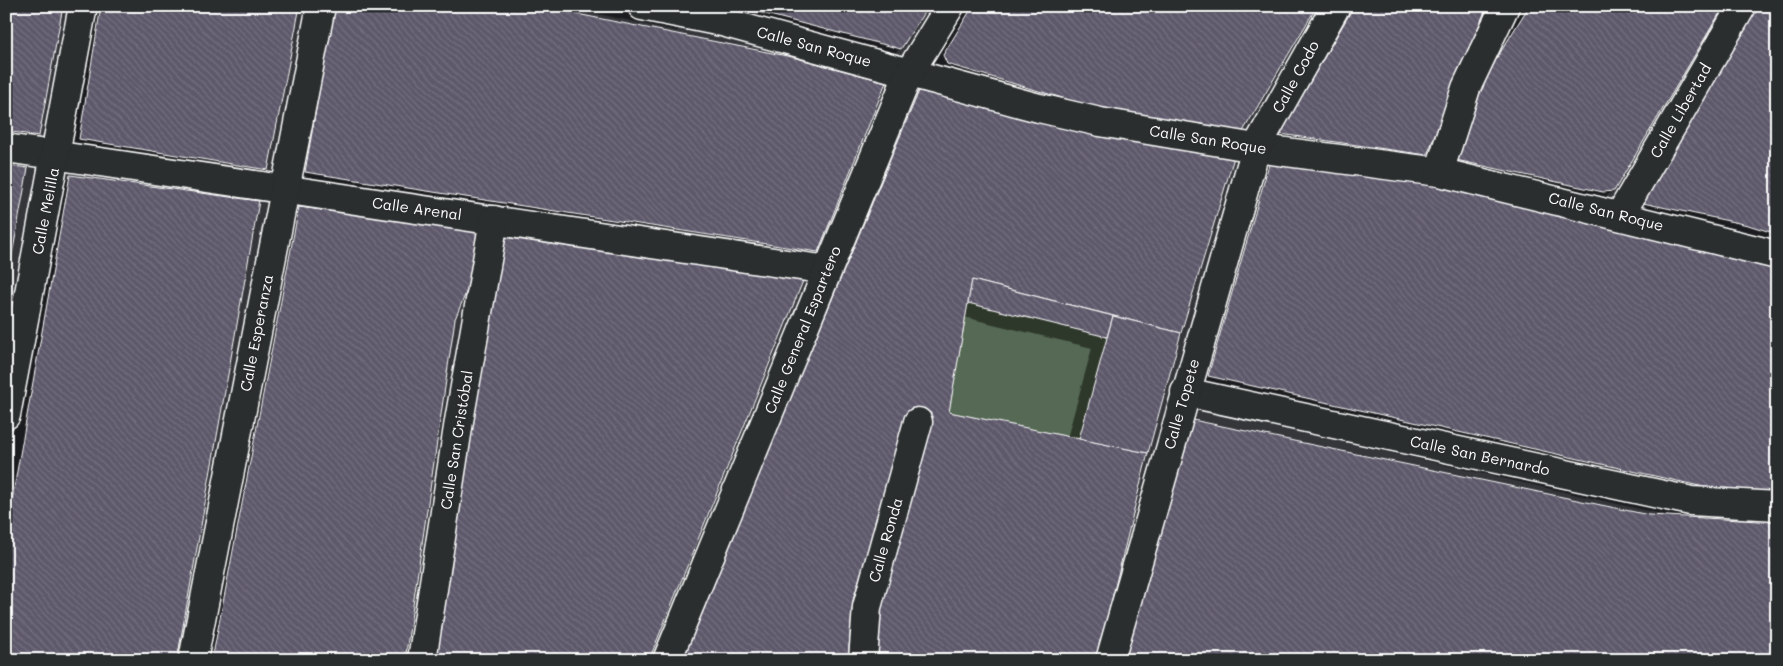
<svg xmlns="http://www.w3.org/2000/svg" width="1783" height="666" font-family="Mali,sans-serif">
<style>
.green{fill:#556954;stroke:#aab4aa}
.shadow{fill:#0007;fill-rule:evenodd}
.building{fill:url(#building-back-hatch);stroke:#fff}
.lines{fill:none;stroke-linecap:round;stroke-linejoin:round}
.minor-casing{stroke:#fff;stroke-width:31}
.minor{stroke:#2a2d2e;stroke-width:28}
.labels{text-anchor:middle;stroke-width:4.5;stroke-linejoin:round;paint-order:stroke}
.street-label{font-size:15px;fill:#fff;stroke:#2a2d2e}
</style>
<defs>
<pattern id="building-back-hatch" width="6" height="6" patternUnits="userSpaceOnUse" patternTransform="scale(1.25)"><rect width="6" height="6" fill="#5d586a"/><path d="M-1 5l2 2M0 0l6 6M5-1l2 2" fill="none" stroke="#757180"/></pattern>
</defs>
<rect width="100%" height="100%" fill="#34363a"/>
<filter id="ink" filterUnits="userSpaceOnUse"><feTurbulence type="fractalNoise" baseFrequency=".02" numOctaves="2"/><feDisplacementMap in="SourceGraphic" scale="10" xChannelSelector="R" yChannelSelector="G"/><feConvolveMatrix kernelMatrix="1 2 1 2 8 2 1 2 1" color-interpolation-filters="sRGB"/></filter>
<g filter="url(#ink)">
<path class="green" d="M968,303L1107,337L1079,439L949,412Z"/>
<g class="shadow">
<path d="M6,6L37,135L8,164H6Z"/>
<path d="M78,6H299L267,170L237,199L6,660V404L42,205L71,176L174,190V188L51,168Z"/>
<path d="M311,6L783,57L784,54L719,37L733,6H927L900,48L870,79L817,251L411,660L468,287L454,319L404,660H189L270,237L299,208L348,214L349,212L277,201Z"/>
<path d="M561,6H702L677,31Z"/>
<path d="M963,6H1316L1241,132L1147,453L906,422L675,660L907,105L919,93L915,85ZM964,317L1092,348L1067,438L947,413Z"/>
<path d="M1343,6H1486L1426,154L1401,180L1421,183L1443,130L1520,6H1722L1613,190L1583,220L1612,227L1777,6V519L1773,523L1103,660L1165,450L1194,421L1649,516L1675,517L1180,405L1242,191L1268,165L1252,162Z"/>
</g>
<g class="building">
<path d="M6,6H63L39,136L6,131Z"/>
<path d="M101,6H300L268,170L79,139Z"/>
<path d="M334,6H537L792,57L886,82L818,252L305,172Z"/>
<path d="M748,6H928L901,49L746,9Z"/>
<path d="M973,6H1317L1242,133L1083,104L947,64L943,55Z"/>
<path d="M1354,6H1487L1427,155L1280,134Z"/>
<path d="M1529,6H1724L1614,191L1603,192L1456,160L1471,100Z"/>
<path d="M1755,6H1777V234L1748,225L1638,202Z"/>
<path d="M919,91L1041,122L1235,154L1181,333L972,280L949,412L1148,453L1097,660H872L878,607L931,413L911,408L853,600L848,660H681Z"/>
<path d="M1270,161L1421,181L1777,264V492L1704,487L1208,376Z"/>
<path d="M6,165L28,168L6,288Z"/>
<path d="M70,175L259,201L177,660H6V533Z"/>
<path d="M299,207L482,230L475,271L455,319L405,660H212Z"/>
<path d="M500,236L803,281L649,660H435Z"/>
<path d="M972,280L1113,316L1107,337L968,303Z"/>
<path d="M1113,316L1181,333L1148,453L1079,439Z"/>
<path d="M1193,420L1649,515L1777,522V660H1123Z"/>
</g>
<g class="lines">
<g class="minor-casing">
<g id="minor">
<path d="M642,6L722,22L1039,108L1100,122L1256,148L1439,172L1777,255"/>
<path d="M6,148L827,270"/>
<path d="M1439,172L1466,88L1505,6"/>
<path d="M1620,215L1742,6"/>
<path d="M1185,392L1691,501L1777,506"/>
<path d="M6,415L83,6"/>
<path d="M193,660L321,6"/>
<path d="M422,660L459,421L494,220"/>
<path d="M667,660L909,73L950,6"/>
<path d="M863,660L867,607L918,422"/>
<path d="M1110,660L1256,148L1336,6"/>
</g>
</g>
<use href="#minor" class="minor"/>
</g>
</g>
<g class="labels">
<g class="street-label">
<text transform="translate(814 47) rotate(15)" y="5">Calle San Roque</text>
<text transform="translate(1296 77) rotate(-61)" y="5">Calle Codo</text>
<text transform="translate(1681 111) rotate(-60)" y="5">Calle Libertad</text>
<text transform="translate(1208 140) rotate(9)" y="5">Calle San Roque</text>
<text transform="translate(417 209) rotate(8)" y="5">Calle Arenal</text>
<text transform="translate(46 211) rotate(-79)" y="5">Calle Melilla</text>
<text transform="translate(1606 212) rotate(14)" y="5">Calle San Roque</text>
<text transform="translate(803 330) rotate(-68)" y="5">Calle General Espartero</text>
<text transform="translate(257 333) rotate(-79)" y="5">Calle Esperanza</text>
<text transform="translate(1182 404) rotate(-74)" y="5">Calle Topete</text>
<text transform="translate(457 440) rotate(-81)" y="5">Calle San Cristóbal</text>
<text transform="translate(1480 456) rotate(12)" y="5">Calle San Bernardo</text>
<text transform="translate(886 540) rotate(-74)" y="5">Calle Ronda</text>
</g>
</g>
<rect width="1783" height="666" fill="none" stroke="#2a2d2e" stroke-width="25"/>
<rect x="12" y="12" width="1758" height="641" fill="none" stroke="#fff" stroke-width="2" filter="url(#ink)"/>
</svg>
